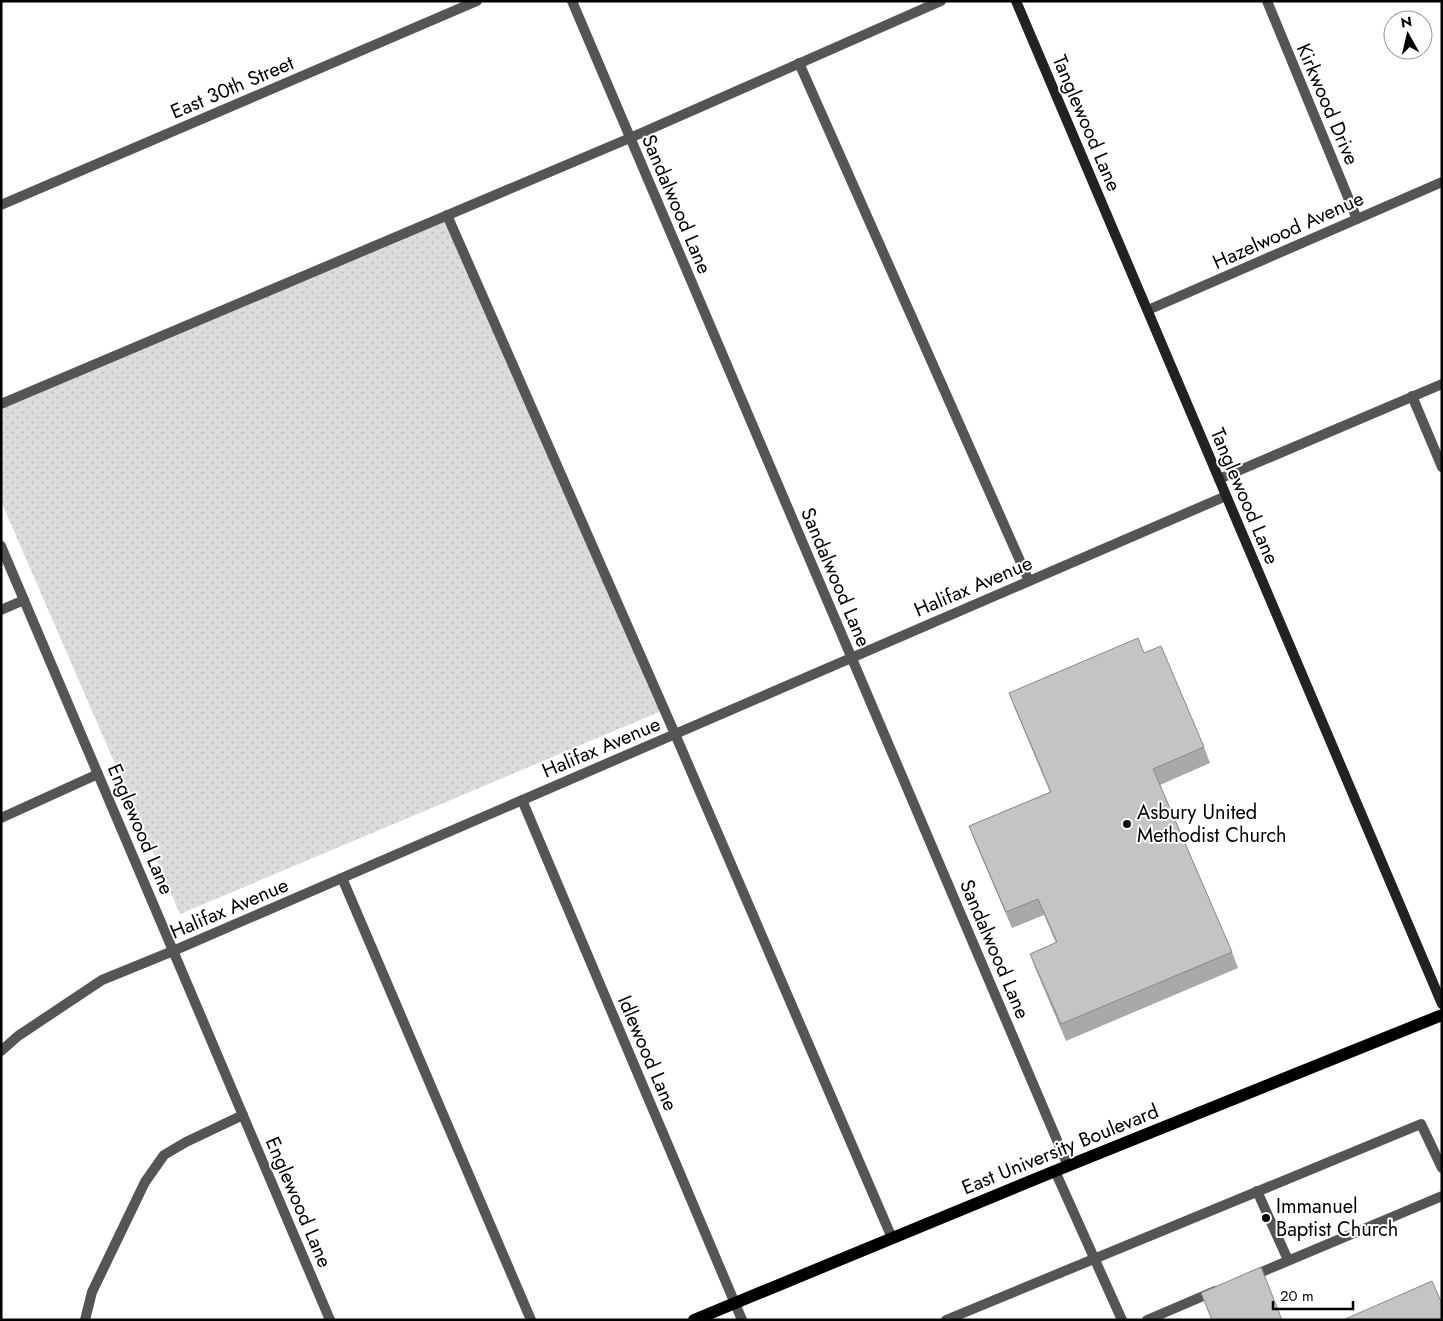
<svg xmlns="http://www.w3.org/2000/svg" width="1443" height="1321" font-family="Jost,sans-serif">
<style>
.green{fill:url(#green-dots)}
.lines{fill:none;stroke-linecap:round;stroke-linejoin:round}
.lane{stroke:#555;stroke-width:10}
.street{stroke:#555;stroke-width:10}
.secondary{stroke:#222;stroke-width:10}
.primary{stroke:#000;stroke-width:12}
.wall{fill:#a9a9a9}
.building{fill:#c4c4c4;stroke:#898989}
.poi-dot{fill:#000;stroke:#fff;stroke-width:2}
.labels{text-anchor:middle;stroke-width:4;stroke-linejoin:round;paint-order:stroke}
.street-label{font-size:20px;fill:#000;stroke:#fff}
.poi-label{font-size:20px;fill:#000;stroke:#fff;text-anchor:start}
</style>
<defs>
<pattern id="green-dots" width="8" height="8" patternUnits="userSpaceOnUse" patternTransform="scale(1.25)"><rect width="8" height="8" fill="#dcdcdc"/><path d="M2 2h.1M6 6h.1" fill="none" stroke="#bbb" stroke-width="1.8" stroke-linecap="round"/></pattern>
</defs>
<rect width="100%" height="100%" fill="#fff"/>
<path class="green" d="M447,215L664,710L180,914L1,501V404Z"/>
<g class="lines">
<g class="lane">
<path d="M799,63L1029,581"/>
<path d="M447,215L675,734L892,1238"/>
<path d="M1412,396L1442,467"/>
<path d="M1,404L630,138L941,1"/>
<path d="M1219,479L1442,384"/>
<path d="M1,818L98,774"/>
<path d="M342,878L531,1320"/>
<path d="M1055,1171L1122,1320"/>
<path d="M1257,1191L1288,1260"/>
<path d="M1252,1276L1442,1196"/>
<path d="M85,1320L92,1292L145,1182L164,1155L186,1142L243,1115"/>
<path d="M946,1320L1421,1124L1442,1168"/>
<path d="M1147,1320L1215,1291"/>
</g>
<g class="street">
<path d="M572,1L1068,1166"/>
<path d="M1267,1L1357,219"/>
<path d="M1,205L477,1"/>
<path d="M1148,310L1442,182"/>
<path d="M1,546L330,1320"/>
<path d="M1,610L24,600"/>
<path d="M522,800L742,1320"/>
<path d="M1,1051L18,1036L102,980L173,951L1226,496"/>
</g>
<path class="secondary" d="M1016,1L1442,1004"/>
<path class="primary" d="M694,1320L1055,1171L1442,1015"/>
</g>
<path class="wall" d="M1144,653L1204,747L1210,763L1160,785L1232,952L1238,968L1066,1041L1036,970L1030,954L1056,943L1044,915L1012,928L975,842L969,826L1050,792L1015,709L1009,693Z"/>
<g class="building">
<path d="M1138,638L1144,653L1161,646L1204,747L1153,769L1232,952L1061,1024L1030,954L1057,942L1038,899L1006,912L969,826L1051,792L1009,693Z"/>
<path d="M1261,1267L1282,1320H1212L1201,1293Z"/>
<path d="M1432,1281L1442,1304V1320H1343Z"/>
</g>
<g class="poi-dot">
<circle cx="1127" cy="824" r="5"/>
<circle cx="1266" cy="1218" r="5"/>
</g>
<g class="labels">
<g class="street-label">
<text transform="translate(232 87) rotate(-23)" y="7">East 30th Street</text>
<text transform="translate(1328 104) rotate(67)" y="7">Kirkwood Drive</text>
<text transform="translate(1087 123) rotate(67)" y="7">Tanglewood Lane</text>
<text transform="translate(677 204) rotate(67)" y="7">Sandalwood Lane</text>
<text transform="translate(1288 230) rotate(-24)" y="7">Hazelwood Avenue</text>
<text transform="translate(1245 496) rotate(67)" y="7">Tanglewood Lane</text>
<text transform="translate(836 577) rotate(67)" y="7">Sandalwood Lane</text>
<text transform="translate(973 586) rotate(-23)" y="7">Halifax Avenue</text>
<text transform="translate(601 747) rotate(-23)" y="7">Halifax Avenue</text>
<text transform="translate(141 829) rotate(67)" y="7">Englewood Lane</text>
<text transform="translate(229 908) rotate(-23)" y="7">Halifax Avenue</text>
<text transform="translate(995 949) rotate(67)" y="7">Sandalwood Lane</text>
<text transform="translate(648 1053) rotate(67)" y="7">Idlewood Lane</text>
<text transform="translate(1060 1149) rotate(-22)" y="7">East University Boulevard</text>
<text transform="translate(299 1202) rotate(67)" y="7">Englewood Lane</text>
</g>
<g class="poi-label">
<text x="1137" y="819">Asbury United<tspan x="1137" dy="23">Methodist Church</tspan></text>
<text x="1276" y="1213">Immanuel<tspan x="1276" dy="23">Baptist Church</tspan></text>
</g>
</g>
<rect width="1443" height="1321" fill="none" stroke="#000000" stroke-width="5"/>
<g transform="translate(1408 35) rotate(352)"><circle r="24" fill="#ffffff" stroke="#999999"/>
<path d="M0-4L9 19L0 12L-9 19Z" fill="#000000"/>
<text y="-8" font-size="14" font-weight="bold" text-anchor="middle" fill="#000000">N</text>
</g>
<path d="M1273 1301v8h80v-8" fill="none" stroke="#000000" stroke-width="2.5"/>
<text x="1280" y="1301" font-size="15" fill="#000000" stroke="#ffffff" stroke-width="4" paint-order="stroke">20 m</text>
</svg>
